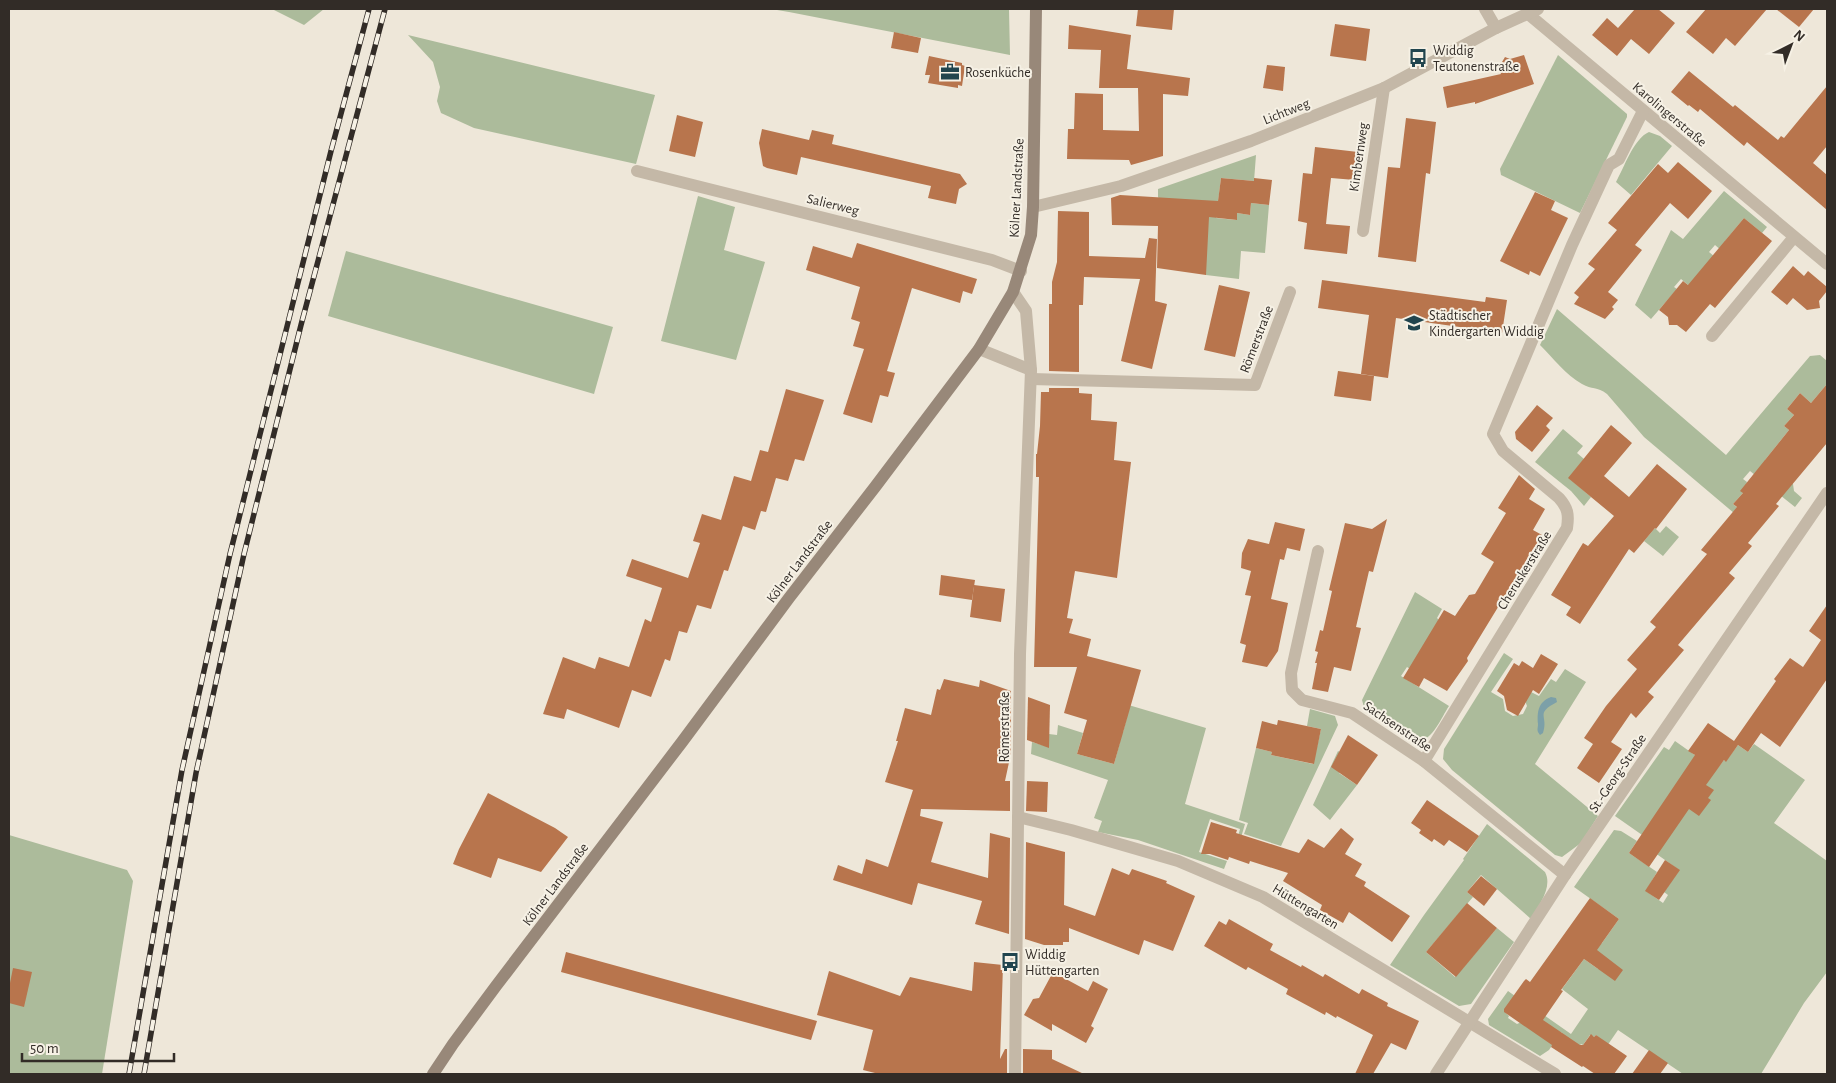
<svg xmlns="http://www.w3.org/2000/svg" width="1836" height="1083" font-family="'Alegreya Sans',sans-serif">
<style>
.green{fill:#acbb9b}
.water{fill:#7ca0a8}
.building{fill:#b8754d}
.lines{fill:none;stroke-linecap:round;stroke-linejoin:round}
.minor{stroke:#c4b8a7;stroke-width:12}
.secondary{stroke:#988879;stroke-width:12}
.rail-casing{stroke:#322c27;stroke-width:5.5}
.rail{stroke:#f6f1e5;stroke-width:4;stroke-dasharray:11;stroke-linecap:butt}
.labels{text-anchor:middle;stroke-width:4;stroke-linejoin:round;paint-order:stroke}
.poi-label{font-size:14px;fill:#322c27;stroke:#f6f1e5;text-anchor:start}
.street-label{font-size:14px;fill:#322c27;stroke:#f6f1e5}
</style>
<rect width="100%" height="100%" fill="#eee7d9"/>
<g class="green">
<path d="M272,9H324L304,25Z"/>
<path d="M771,9H1009L1010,55L789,12Z"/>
<path d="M408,35L655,95L636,164L474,128L441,113L437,101L440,87L433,62Z"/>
<path d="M1558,55L1627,114V117L1580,213L1501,175L1500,169Z"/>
<path d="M1649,132L1660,136L1672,146L1631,195L1616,182C1624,168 1634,138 1649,132Z"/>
<path d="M1256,155L1254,181L1221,178L1216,218L1236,220L1237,213L1250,215L1251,203L1269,205L1265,253L1241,251L1239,279L1206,275L1158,197V189Z"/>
<path d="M1724,191L1767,227L1762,233L1744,218L1725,241L1736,251L1730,258L1715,245L1709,252L1715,257L1700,295L1681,279L1674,287L1677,289L1651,319L1635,305L1671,230L1683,239Z"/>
<path d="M698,196L735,207L724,250L765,262L736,360L661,341Z"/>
<path d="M346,251L613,327L594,394L328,316Z"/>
<path d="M1557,309L1726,455L1810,356L1820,355L1827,361V384L1811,403L1800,393L1787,409L1794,415L1784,426L1789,430L1765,460L1793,484L1794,491L1802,498L1795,507L1750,471L1743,479L1747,482L1743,493L1733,504L1760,527L1741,519L1644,437L1607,394C1597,386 1592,390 1582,384C1566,375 1553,358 1540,345Z"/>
<path d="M1563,429L1583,446L1577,453L1584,459L1569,478L1591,497L1584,506L1571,491L1535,462Z"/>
<path d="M1666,526L1679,537L1663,556L1644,541L1655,528L1660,533Z"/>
<path d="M1415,592L1442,609L1437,618L1440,621L1410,669L1407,667L1401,676L1449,706C1441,718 1433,740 1417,742L1364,707L1362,700Z"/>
<path d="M1504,653L1513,659L1491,692L1503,699L1505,711L1513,716L1523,714L1527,706L1524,698L1529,691L1539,696L1551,679L1556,682L1565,669L1586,682L1535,764L1598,816L1581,843L1562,857L1555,855L1452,770L1443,759L1444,749Z"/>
<path d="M1105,698L1206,728L1185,804L1245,824L1240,841L1237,840L1240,829L1210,819L1199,852L1227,861L1224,869L1138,840L1098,832L1102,821L1094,818L1108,780L1031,754L1032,742L1049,747V734L1057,735L1058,725L1083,733L1077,754L1114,764L1120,742L1110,729L1123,732L1127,717L1102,710Z"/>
<path d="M1310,709L1335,716L1338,725L1281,846L1244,834L1248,823L1239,820L1256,748L1272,752L1271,755L1313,764L1321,729L1307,726Z"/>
<path d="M1675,741L1716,770L1724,760L1726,761L1738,745L1748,752L1754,744L1805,780L1774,823L1827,861V972L1804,1003L1761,1074H1683L1618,1030L1607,1046L1596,1035L1594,1037L1590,1035L1583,1045L1581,1044L1575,1053L1561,1032L1549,1050L1540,1056L1489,1025L1488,1019L1508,991L1515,996L1505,1012L1509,1016L1508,1018L1517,1024L1541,1013L1571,1034L1588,1009L1562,989L1584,959L1598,969L1591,948L1602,943L1619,919L1574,887L1614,830L1621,831L1637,841L1629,853L1657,872L1646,891L1663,903L1668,895L1664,892L1679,870L1651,850L1655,844L1615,816L1664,747L1669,750Z"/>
<path d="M1338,751L1350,758L1339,773L1357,785L1330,820L1313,805Z"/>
<path d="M1487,824L1545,872C1553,887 1539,905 1531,919L1481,875L1467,892L1473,897L1426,952L1455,977L1497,928L1514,942L1471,1004L1459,1006L1390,965L1424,915L1464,860L1463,859Z"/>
<path d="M9,835L127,870L133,881L102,1074H9Z"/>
</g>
<path class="water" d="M1551,697L1556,698L1557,702C1534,714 1549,715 1543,733L1540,735C1536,730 1538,729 1538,724C1537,712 1538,702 1551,697Z"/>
<g class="building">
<path d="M1138,9H1174L1172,30L1136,26Z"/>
<path d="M1635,9H1658L1675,23L1649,54L1631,39L1617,56L1592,35L1607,18L1618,28Z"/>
<path d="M1706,9H1767L1735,46L1726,38L1713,54L1686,32Z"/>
<path d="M1776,9H1814L1799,27Z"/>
<path d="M1335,24L1370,29L1366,61L1330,56Z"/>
<path d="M1069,25L1131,35L1127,69L1190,78L1188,96L1163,94V156L1131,165L1129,160L1067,159L1068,129H1074L1075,93L1103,94V130L1139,131L1138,88H1099L1101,50L1068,49Z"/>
<path d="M894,32L921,38L918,53L891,48Z"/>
<path d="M1524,55L1534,84L1475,104V102L1447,108L1443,87L1501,74L1497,64L1502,62L1505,57L1510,59Z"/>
<path d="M929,56L962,63V65L965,66L962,86L958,85V88L928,83L930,75H925Z"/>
<path d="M1267,65L1285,67L1283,91L1263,88Z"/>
<path d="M1689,71L1733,107L1735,105L1778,140L1781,136L1784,138L1827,86V146L1813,163L1827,175V210L1747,142L1744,146L1700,109L1698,112L1689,105L1688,106L1671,92Z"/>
<path d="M677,115L703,122L695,157L669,151Z"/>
<path d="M1406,118L1436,122L1430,174L1426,173L1416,262L1378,257L1388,167L1400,168Z"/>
<path d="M762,129L809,140L812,130L834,135L832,144L960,174L967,184L959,189L956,204L928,198L931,186L801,157L797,175L767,168L763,166L759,143Z"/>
<path d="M1315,147L1358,152L1355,180L1331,178L1328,204L1326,224L1350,226L1347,254L1304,249L1307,223L1298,221L1303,173L1312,174Z"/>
<path d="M1678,162L1712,191L1688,219L1670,203L1635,245L1642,250L1608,292L1618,300L1612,307L1614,309L1605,319L1574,304L1579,297L1574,293L1595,269L1588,264L1617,230L1608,223L1658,164L1668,173Z"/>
<path d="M1221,178L1254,181V178L1272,180L1269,205L1251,203L1250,215L1237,213V220L1209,217L1206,275L1157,268L1158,226L1112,225L1111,198L1120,195L1218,201Z"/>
<path d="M1535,192L1555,201L1551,210L1568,218L1540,276L1530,271L1529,275L1500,261Z"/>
<path d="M1058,211L1089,212V256L1145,258L1149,238L1157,239L1155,301L1167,304L1152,369L1121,361L1140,279L1084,277L1083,305H1079V372L1049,371V304H1052V282L1057,262Z"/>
<path d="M1744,218L1772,241L1715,308L1710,304L1686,332L1677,325H1669L1668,317L1659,310L1683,281L1688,285Z"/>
<path d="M857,243L977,279L972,294L963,291L960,303L912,288L887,371L895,373L888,397L880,395L872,423L843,414L864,349L853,346L860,322L851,319L860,287L806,270L813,246L852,258Z"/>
<path d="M1793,266L1804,276L1808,271L1827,287V291L1819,301L1820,308L1807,310L1793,298L1787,305L1771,292Z"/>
<path d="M1322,280L1485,302L1486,297L1507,300L1502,333L1396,318L1388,378L1361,374L1369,315L1318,308Z"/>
<path d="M1219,285L1250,292L1235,357L1204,350Z"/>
<path d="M1338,371L1374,376L1371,401L1334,396Z"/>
<path d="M1827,384V443L1776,504L1779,506L1748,543L1752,546L1729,573L1735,578L1678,645L1684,650L1648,692L1654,697L1636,718L1631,713L1611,742L1622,749L1599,783L1577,768L1593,744L1584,738L1606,706L1637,669L1627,660L1656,627L1650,622L1707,554L1701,550L1737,507L1733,504L1743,493L1740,491L1789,430L1784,426L1794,415L1787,409L1800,393L1811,403Z"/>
<path d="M1049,388H1079V393L1092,394L1091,420L1117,422L1114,460L1131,462L1117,578L1075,571L1067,618L1073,619L1069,633L1091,639L1087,656L1141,670L1114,764L1077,754L1087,720L1064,713L1077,667H1034L1039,477H1036V454H1037L1040,426L1041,392H1049Z"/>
<path d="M786,389L824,400L804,461L795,459L788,481L776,478L766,512L761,511L755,530L743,526L728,571L724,570L711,609L697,605L687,633L679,631L670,661L665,659L651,697L632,690L619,728L567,709L564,719L543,714L563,657L595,669L599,657L629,667L645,619L651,622L662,588L626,576L632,559L688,578L700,543L693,541L702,514L721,520L734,476L751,481L760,450L768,452Z"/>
<path d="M1537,405L1553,418L1546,426L1550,430L1532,452L1516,439L1515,432Z"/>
<path d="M1611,425L1632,443L1604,476L1629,497L1657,464L1687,489L1656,529L1655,528L1634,553L1629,549L1580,624L1566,615L1571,607L1551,595L1583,543L1588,546L1614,516L1568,478Z"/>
<path d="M1519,475L1535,489L1529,499L1545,509L1533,530L1542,535L1467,658L1468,661L1447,691L1424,678L1419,687L1403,678L1444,610L1455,616L1469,595L1475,594L1494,562L1481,554L1506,513L1498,508Z"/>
<path d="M1387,519L1373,572L1369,571L1356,627L1361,628L1351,671L1334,667L1328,692L1312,689L1317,663H1315L1318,652L1315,651L1320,630L1323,631L1332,591L1329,590L1345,523L1372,529Z"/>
<path d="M1275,522L1305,529L1300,551L1287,548L1284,560L1280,559L1271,599L1288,603L1278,651L1267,667L1242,662L1246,645L1240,643L1251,596L1245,595L1251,571L1241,568L1242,553L1248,539L1269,544Z"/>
<path d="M941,575L975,580L972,600L939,595Z"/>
<path d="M974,585L1005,589L1001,622L970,617Z"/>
<path d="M1827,605V679L1780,747L1761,733L1748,752L1738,745L1726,762L1724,760L1706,785L1714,790L1708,798L1711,800L1699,816L1689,809L1649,867L1629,853L1695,755L1688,751L1708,723L1734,741L1776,681L1774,679L1790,658L1803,667L1821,640L1809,631Z"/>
<path d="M1541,654L1558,664L1539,694L1533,690L1518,716L1507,710L1504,696L1497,691L1514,663L1519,666L1522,661L1533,668Z"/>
<path d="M944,679L979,687L980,680L1011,691V753L1005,781H1010V811L921,809L920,816L943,822L931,862L988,878L990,833L1010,838L1009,934L975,924L982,901L918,883L912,905L833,880L838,865L862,874L866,859L888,867L913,790L885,782L898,741H896L905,708L931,715L937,689L940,690Z"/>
<path d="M1028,697L1050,705L1049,748L1027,740Z"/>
<path d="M1278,720L1321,729L1314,764L1271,755L1272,752L1256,748L1262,721L1277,725Z"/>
<path d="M1348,735L1378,755L1357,785L1331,767Z"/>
<path d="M1027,781L1048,782L1047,812L1026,811Z"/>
<path d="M488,793L555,828L568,837L541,872L498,858L491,878L453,864L459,849Z"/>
<path d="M1427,800L1479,836L1467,852L1449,840L1444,846L1434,839L1432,842L1419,833L1421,830L1411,823Z"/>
<path d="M1211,822L1237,830L1236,833L1299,853L1308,839L1324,848L1341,828L1354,839L1345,854L1362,864L1355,876L1366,882L1364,886L1410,916L1392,942L1349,912L1343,923L1320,910L1322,905L1283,881L1288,873L1250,861L1249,864L1229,857L1228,860L1210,854H1201Z"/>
<path d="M1026,842L1065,852L1064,905L1095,916L1112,868L1129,875L1132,869L1167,881L1166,883L1195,896L1173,951L1144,940L1139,955L1069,928V942H1063V945H1044L1025,939Z"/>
<path d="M1665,860L1680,870L1659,900L1645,891Z"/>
<path d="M1481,876L1497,889L1484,906L1467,892Z"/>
<path d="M1590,898L1619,919L1597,950L1623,970L1615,981L1584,959L1561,990L1563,991L1543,1020L1580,1045H1583L1591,1034L1594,1037L1596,1035L1627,1056L1614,1074H1595L1583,1066L1582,1067L1551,1047L1552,1045L1504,1012V1009L1524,981L1526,979L1530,982Z"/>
<path d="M1467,903L1497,928L1456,977L1426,952Z"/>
<path d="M1229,919L1273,944L1270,950L1301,967L1302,965L1323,977L1325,974L1359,994L1362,989L1388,1003L1387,1006L1419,1021L1406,1050L1391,1043L1373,1074H1355L1373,1035L1337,1016L1336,1018L1326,1012L1325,1015L1286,994L1288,989L1248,967L1246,970L1204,946L1219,921L1226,925Z"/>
<path d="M566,952L817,1021L811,1040L561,972Z"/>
<path d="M974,962L1003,965L1000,1059L1005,1049H1007V1074H879L863,1070L873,1030L817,1015L829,971L900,996L910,977L972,991Z"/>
<path d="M13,968L32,972L24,1007L9,1003V988Z"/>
<path d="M1053,972L1088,991L1093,981L1108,989L1091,1026L1094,1028L1086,1043L1052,1024V1031L1024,1015L1033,999L1039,998Z"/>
<path d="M1023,1049L1052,1050V1059L1084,1074H1023Z"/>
<path d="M1649,1050L1668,1063L1660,1074H1632Z"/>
</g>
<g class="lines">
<g class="minor">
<path d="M1485,9L1496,28"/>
<path d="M1527,13L1827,264"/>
<path d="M637,171L992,260L1021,271"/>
<path d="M1033,207L1121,186L1251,141L1384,88L1496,28L1538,9"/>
<path d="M1363,231L1384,88"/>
<path d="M1013,292L1026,311L1031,370L1020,654L1015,1074"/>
<path d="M1712,336L1794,237"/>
<path d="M979,349L1031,370"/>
<path d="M1031,379L1255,385L1290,292"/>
<path d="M1318,551L1291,673L1292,690L1302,700L1352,713L1424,761L1565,875"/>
<path d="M1424,761L1567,528C1569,515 1568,508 1559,498L1503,451L1493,434L1572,245L1609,165L1619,159L1643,111"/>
<path d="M1018,817L1071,830L1178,861L1263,897L1555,1074"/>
<path d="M1436,1074L1565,875L1827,493"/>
</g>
<path class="secondary" d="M433,1074L453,1044L496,986L682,742L789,598L875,487L979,349L1013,292L1031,235L1033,207L1036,9"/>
<g class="rail-casing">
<g id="rail">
<path d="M129,1074L182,770L230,554L331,151L369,9"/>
<path d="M144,1074L196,773L244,554L301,325L385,9"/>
</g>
</g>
<use href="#rail" class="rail"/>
</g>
<defs>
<g id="bus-bare" transform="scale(1.5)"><path d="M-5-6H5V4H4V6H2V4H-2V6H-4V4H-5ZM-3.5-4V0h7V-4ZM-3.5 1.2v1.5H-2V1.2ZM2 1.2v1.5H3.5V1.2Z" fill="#21454e" stroke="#f6f1e5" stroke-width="2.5" paint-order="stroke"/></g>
<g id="office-bare" transform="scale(1.5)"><path d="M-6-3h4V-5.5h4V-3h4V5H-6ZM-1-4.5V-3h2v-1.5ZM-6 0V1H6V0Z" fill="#21454e" stroke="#f6f1e5" stroke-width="2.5" paint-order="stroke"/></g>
<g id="school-bare" transform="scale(1.5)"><path d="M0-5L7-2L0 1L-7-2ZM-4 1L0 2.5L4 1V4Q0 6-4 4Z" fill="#21454e" stroke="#f6f1e5" stroke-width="2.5" paint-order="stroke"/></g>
</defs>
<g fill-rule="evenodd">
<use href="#bus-bare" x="1418" y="58"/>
<use href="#office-bare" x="950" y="72"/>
<use href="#school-bare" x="1414" y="323"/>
<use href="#bus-bare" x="1010" y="962"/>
</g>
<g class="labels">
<g class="poi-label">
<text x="1433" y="55">Widdig<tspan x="1433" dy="16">Teutonenstraße</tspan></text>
<text x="965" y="77">Rosenküche</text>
<text x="1429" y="320">Städtischer<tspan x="1429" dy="16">Kindergarten Widdig</tspan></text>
<text x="1025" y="959">Widdig<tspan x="1025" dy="16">Hüttengarten</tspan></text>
</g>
<g class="street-label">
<text transform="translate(1286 111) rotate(-22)" y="5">Lichtweg</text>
<text transform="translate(1670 114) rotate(40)" y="5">Karolingerstraße</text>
<text transform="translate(1358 157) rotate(-82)" y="5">Kimbernweg</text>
<text transform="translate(1016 188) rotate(-87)" y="5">Kölner Landstraße</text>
<text transform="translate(833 204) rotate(14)" y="5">Salierweg</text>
<text transform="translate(1256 339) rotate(-69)" y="5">Römerstraße</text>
<text transform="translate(799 561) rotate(-53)" y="5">Kölner Landstraße</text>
<text transform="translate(1524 570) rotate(-58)" y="5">Cheruskerstraße</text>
<text transform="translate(1398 726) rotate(34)" y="5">Sachsenstraße</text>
<text transform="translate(1004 727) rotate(-90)" y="5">Römerstraße</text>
<text transform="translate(1617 773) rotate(-56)" y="5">St.-Georg-Straße</text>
<text transform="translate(555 884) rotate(-53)" y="5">Kölner Landstraße</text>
<text transform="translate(1306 906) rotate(31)" y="5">Hüttengarten</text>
</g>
</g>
<rect width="1836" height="1083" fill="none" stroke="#322c27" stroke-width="20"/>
<g transform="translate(1791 45) rotate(42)" stroke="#f6f1e5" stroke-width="4" paint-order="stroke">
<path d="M0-4L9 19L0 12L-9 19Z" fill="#322c27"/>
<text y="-8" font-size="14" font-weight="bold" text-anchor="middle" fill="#322c27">N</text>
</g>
<path d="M22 1053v8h152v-8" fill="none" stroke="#322c27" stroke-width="2.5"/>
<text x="30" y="1053" font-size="15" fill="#322c27" stroke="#f6f1e5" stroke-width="4" paint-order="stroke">50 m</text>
</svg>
